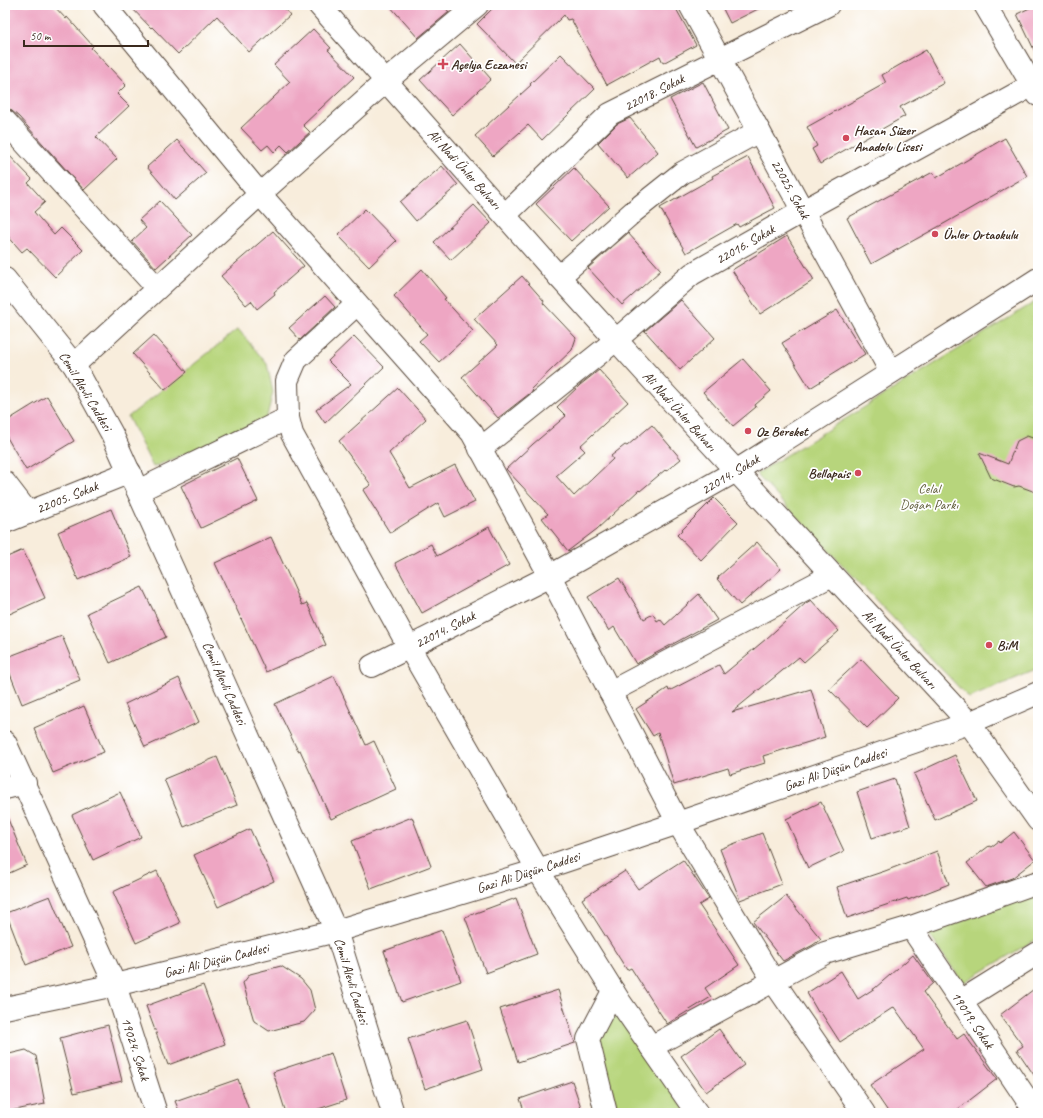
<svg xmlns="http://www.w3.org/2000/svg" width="1043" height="1118" font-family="Caveat,sans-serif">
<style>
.green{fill:#b7d57c;stroke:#79804d}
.building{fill:#eea6c3}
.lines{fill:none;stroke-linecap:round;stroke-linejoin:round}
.minor-casing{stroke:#57473a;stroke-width:24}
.minor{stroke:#fff;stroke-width:22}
.poi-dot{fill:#d1495b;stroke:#fff;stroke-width:1.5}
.labels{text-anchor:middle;stroke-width:3.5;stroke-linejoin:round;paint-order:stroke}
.poi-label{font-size:14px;font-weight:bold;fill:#3b2a1e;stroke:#fff;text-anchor:start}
.street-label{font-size:14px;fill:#3b2a1e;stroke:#fff}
.park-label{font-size:14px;fill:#605d3a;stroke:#fff}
</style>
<rect width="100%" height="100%" fill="#fff"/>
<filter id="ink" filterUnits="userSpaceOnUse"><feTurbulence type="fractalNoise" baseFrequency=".025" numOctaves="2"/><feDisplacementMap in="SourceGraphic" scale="8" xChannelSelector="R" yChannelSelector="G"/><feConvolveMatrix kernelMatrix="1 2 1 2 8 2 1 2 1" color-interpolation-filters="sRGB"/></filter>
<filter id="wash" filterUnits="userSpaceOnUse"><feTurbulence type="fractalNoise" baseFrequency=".012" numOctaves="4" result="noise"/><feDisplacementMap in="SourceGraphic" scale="16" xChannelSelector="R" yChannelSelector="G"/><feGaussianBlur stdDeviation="0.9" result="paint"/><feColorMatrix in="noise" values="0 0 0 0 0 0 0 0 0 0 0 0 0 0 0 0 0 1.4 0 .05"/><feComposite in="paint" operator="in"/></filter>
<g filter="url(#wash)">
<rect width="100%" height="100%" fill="#f8eddc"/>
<g class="green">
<path d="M1038,300V669L969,698L756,474Z"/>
<path d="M238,329L267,364L273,392L266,420L153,467L128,417Z"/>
<path d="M1038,893V938L963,983L928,933Z"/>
<path d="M619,1012L687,1113H619L596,1038L607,1020Z"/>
</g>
<g id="blocks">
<g class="building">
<path d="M11,5H53L66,19L67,17L93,46L91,48L126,85L117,94L129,106L96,137L117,159L84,190L19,117L5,105V11Z"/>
<path d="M129,5H282L290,15L249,52L217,16L178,54L152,27L151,28Z"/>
<path d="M389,5H443L449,12L418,38Z"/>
<path d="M496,5H674L696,45L663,63L660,56L607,85L571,19L567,20L564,15L515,63L477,24Z"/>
<path d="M721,5H766L730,23Z"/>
<path d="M1036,5H1038V58L1017,14Z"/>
<path d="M313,29L331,48L328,50L354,77L303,125L310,132L288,152L281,145L274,152L268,145L262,150L241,128L290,82L274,65Z"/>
<path d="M460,44L491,79L452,115L420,80Z"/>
<path d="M926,50L944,83L900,107L905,116L820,164L812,149L817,146L807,127L886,83L882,75Z"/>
<path d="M561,54L595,89L542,140L528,125L493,156L475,136L531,85L530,84Z"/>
<path d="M703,82L728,130L696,147L670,99Z"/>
<path d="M630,118L658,152L628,178L598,143L617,124Z"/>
<path d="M1005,138L1027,176L947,222L871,264L847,218L933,172L936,178Z"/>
<path d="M177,140L206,173L175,200L147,167Z"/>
<path d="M5,151L32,179L28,183L45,202L34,212L54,235L61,228L83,250L55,277L27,248L22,252L5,233Z"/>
<path d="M748,157L775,208L739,227L737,224L686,253L660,208L713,178L712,176Z"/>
<path d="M442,166L458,185L416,221L400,202Z"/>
<path d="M574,168L609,206L571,241L536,204Z"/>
<path d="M160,201L192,235L156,268L132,241L146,228L139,220Z"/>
<path d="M474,205L491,223L451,260L434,242Z"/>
<path d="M365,209L396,241L369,267L338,235Z"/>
<path d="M273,231L304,266L274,292L275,294L257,309L251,301L246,305L221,276Z"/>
<path d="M628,233L661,270L622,305L588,268Z"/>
<path d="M787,236L814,280L760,314L732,270Z"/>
<path d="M422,269L446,298L444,299L473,331L439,362L419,341L427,334L394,296Z"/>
<path d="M522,276L544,301L543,303L576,338L572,350L531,389L533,391L498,418L462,377L498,345L474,319Z"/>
<path d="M325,296L335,307L300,340L289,328Z"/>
<path d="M681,300L715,338L680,370L645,331Z"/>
<path d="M837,310L865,354L810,388L782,343Z"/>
<path d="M154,335L187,372L165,390L133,354Z"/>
<path d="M354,336L384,367L325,423L316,410L351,384L328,361Z"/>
<path d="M743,359L771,391L755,405L756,407L733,426L703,392Z"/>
<path d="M599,370L628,402L580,446L585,451L556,476L574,496L613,459L611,456L625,445L627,446L652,425L681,459L666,471L665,470L640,491L639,490L597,529L568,551L542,518L548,514L506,469L533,444L566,416L557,407L580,385Z"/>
<path d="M398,388L426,419L389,453L410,488L455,465L475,502L445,517L438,503L390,533L363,490L371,485L339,441Z"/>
<path d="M47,396L74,441L26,470L5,434V422Z"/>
<path d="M1027,436L1038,440V493L1019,486L1014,487L991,478L979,453L1008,464L1017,441Z"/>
<path d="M237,458L258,501L201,528L181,486Z"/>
<path d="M714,498L738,522L701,560L677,535Z"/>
<path d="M111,509L131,557L78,580L58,532Z"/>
<path d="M489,527L509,565L422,613L395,563L431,544L437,556Z"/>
<path d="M271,537L302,605L307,603L326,645L266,672L215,563Z"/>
<path d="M757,542L781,569L740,605L717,579L719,578L718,577Z"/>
<path d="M23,550L45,598L5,616V558Z"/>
<path d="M619,578L644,619L653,614L657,621L660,619L665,625L699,594L717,620L636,664L614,627L609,631L588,597Z"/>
<path d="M142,587L166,637L110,663L87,613Z"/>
<path d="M811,600L839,631L804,662L799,657L732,712L811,689L825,737L763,756L765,763L730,774L728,768L674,785L658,733L653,736L636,709L668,688L669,691L719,665L724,674L766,639L806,603Z"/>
<path d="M62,636L80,680L22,704L5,661V658Z"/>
<path d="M861,659L898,698L867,728L829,689Z"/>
<path d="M334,676L366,745L374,741L396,789L331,819L300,750L298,751L275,704Z"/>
<path d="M179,678L199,722L145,747L125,704Z"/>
<path d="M84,706L104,752L53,773L34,728Z"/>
<path d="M955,755L977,801L935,820L914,774Z"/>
<path d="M217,757L237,805L184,827L164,779Z"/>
<path d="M895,779L910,826L872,838L857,792Z"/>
<path d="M120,792L141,837L93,860L72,815Z"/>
<path d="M821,802L844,851L808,868L786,819Z"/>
<path d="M5,812L27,865L5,875Z"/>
<path d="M412,817L431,866L371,889L352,841Z"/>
<path d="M250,829L274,881L218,907L194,855Z"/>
<path d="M1014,832L1035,860L1012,878L986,887L967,863L989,846L991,847L999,841L1000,843Z"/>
<path d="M762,833L782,884L740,900L720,849Z"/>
<path d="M937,851L949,884L908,900L907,898L847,918L837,887L885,871Z"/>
<path d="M683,860L709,899L699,905L739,965L705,988L711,997L667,1024L631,968L627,970L582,899L625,871L638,889Z"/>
<path d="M157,871L180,923L136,943L113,892Z"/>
<path d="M50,896L71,947L26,965L6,913Z"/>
<path d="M786,896L821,939L813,945L783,961L753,922Z"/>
<path d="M516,898L537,954L486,973L465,917Z"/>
<path d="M442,930L461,981L402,1002L384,951Z"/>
<path d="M913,955L933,983L923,992L957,1039L964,1034L997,1079L953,1113H889L870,1085L924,1049L894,1007L840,1042L820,1011L818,1012L807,993L841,971L858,999L875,988Z"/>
<path d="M281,966L301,979L310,990L315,1010L304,1022L269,1031L254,1021L243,983L250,974Z"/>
<path d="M203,985L225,1044L168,1065L146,1006Z"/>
<path d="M1038,986V1081L1017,1050L1023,1046L1000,1015Z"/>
<path d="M558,990L575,1043L518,1062L500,1009Z"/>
<path d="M467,1020L483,1069L425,1089L408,1039Z"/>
<path d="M108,1025L122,1081L74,1093L60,1038Z"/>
<path d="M719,1029L744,1065L706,1092L681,1056Z"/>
<path d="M26,1050L36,1056L45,1104L5,1112V1055Z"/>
<path d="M331,1053L346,1100L306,1113H286L273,1072Z"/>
<path d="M238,1079L250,1113H180L175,1101Z"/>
<path d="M572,1081L583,1113H525L520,1099Z"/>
</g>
</g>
</g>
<g filter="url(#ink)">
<use href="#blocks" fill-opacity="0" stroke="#57473a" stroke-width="1"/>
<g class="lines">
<g class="minor-casing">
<g id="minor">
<path d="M104,5L260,194L472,433L550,576L678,823L774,982L864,1113"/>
<path d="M319,5L559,277L665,394L969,723L1038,820"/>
<path d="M690,5L891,372"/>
<path d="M985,5L1038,95"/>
<path d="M5,121L157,288"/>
<path d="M505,215L610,114L828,5"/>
<path d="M559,277L633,212L682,173L759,131"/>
<path d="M5,279L74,365L112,434L336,931L393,1113"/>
<path d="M357,304L296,360L287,381L288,418L292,434L409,647L538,870L620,1002L697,1113"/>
<path d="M74,365L260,194L386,81L477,5"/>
<path d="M480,449L616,340L692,274L803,211L1038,82"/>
<path d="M5,483L28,513"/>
<path d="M138,491L288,418"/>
<path d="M5,522L130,472"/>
<path d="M372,666L550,576L736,471L1038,279"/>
<path d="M610,692L832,575"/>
<path d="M5,742L115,985L156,1113"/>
<path d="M5,788L25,783"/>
<path d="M911,927L1036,1113"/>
<path d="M961,1001L1038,953"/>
<path d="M5,1008L115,985L336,931L538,870L678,823L969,723L1038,693"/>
<path d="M651,1047L825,953L911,927L1038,882"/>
<path d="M606,1113L588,1039L613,991"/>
</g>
</g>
<use href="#minor" class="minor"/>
</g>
</g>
<g class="poi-dot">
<path d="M441 58h4v4h4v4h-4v4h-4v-4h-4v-4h4z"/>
<circle cx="846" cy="138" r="4"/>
<circle cx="935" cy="234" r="4"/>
<circle cx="748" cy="431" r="4"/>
<circle cx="858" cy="473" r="4"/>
<circle cx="989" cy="645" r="4"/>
</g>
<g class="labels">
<g class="poi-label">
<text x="451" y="69">Açelya Eczanesi</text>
<text x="854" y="135">Hasan Süzer<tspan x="854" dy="16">Anadolu Lisesi</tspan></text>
<text x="943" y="239">Ünler Ortaokulu</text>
<text x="756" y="436">Oz Bereket</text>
<text x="850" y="478" text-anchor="end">Bellapais</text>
<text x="997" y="650">BiM</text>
</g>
<g class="street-label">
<text transform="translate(654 92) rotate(-27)" y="5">22018. Sokak</text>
<text transform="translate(465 169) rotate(48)" y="5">Ali Nadi Ünler Bulvarı</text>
<text transform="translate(791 189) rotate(61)" y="5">22025. Sokak</text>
<text transform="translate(745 244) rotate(-30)" y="5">22016. Sokak</text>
<text transform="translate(86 391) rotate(59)" y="5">Cemil Alevli Caddesi</text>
<text transform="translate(680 411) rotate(48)" y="5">Ali Nadi Ünler Bulvarı</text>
<text transform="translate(730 474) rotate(-31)" y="5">22014. Sokak</text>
<text transform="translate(67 497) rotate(-22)" y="5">22005. Sokak</text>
<text transform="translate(445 629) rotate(-27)" y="5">22014. Sokak</text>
<text transform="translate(900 649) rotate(47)" y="5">Ali Nadi Ünler Bulvarı</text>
<text transform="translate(225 683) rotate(66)" y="5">Cemil Alevli Caddesi</text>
<text transform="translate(835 769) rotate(-19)" y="5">Gazi Ali Düşün Caddesi</text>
<text transform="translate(528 872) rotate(-18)" y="5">Gazi Ali Düşün Caddesi</text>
<text transform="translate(216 960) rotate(-14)" y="5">Gazi Ali Düşün Caddesi</text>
<text transform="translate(352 981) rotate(73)" y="5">Cemil Alevli Caddesi</text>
<text transform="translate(973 1020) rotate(56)" y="5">19019. Sokak</text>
<text transform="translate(136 1049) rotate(72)" y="5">19024. Sokak</text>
</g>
<g class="park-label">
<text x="929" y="493">Celal<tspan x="929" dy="16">Doğan Parkı</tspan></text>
</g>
</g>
<rect width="1043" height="1118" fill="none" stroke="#fff" stroke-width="20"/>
<path d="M24 40v6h124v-6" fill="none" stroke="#3b2a1e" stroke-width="2"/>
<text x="30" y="40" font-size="12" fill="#3b2a1e" stroke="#ffffff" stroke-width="3" paint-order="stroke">50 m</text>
</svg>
